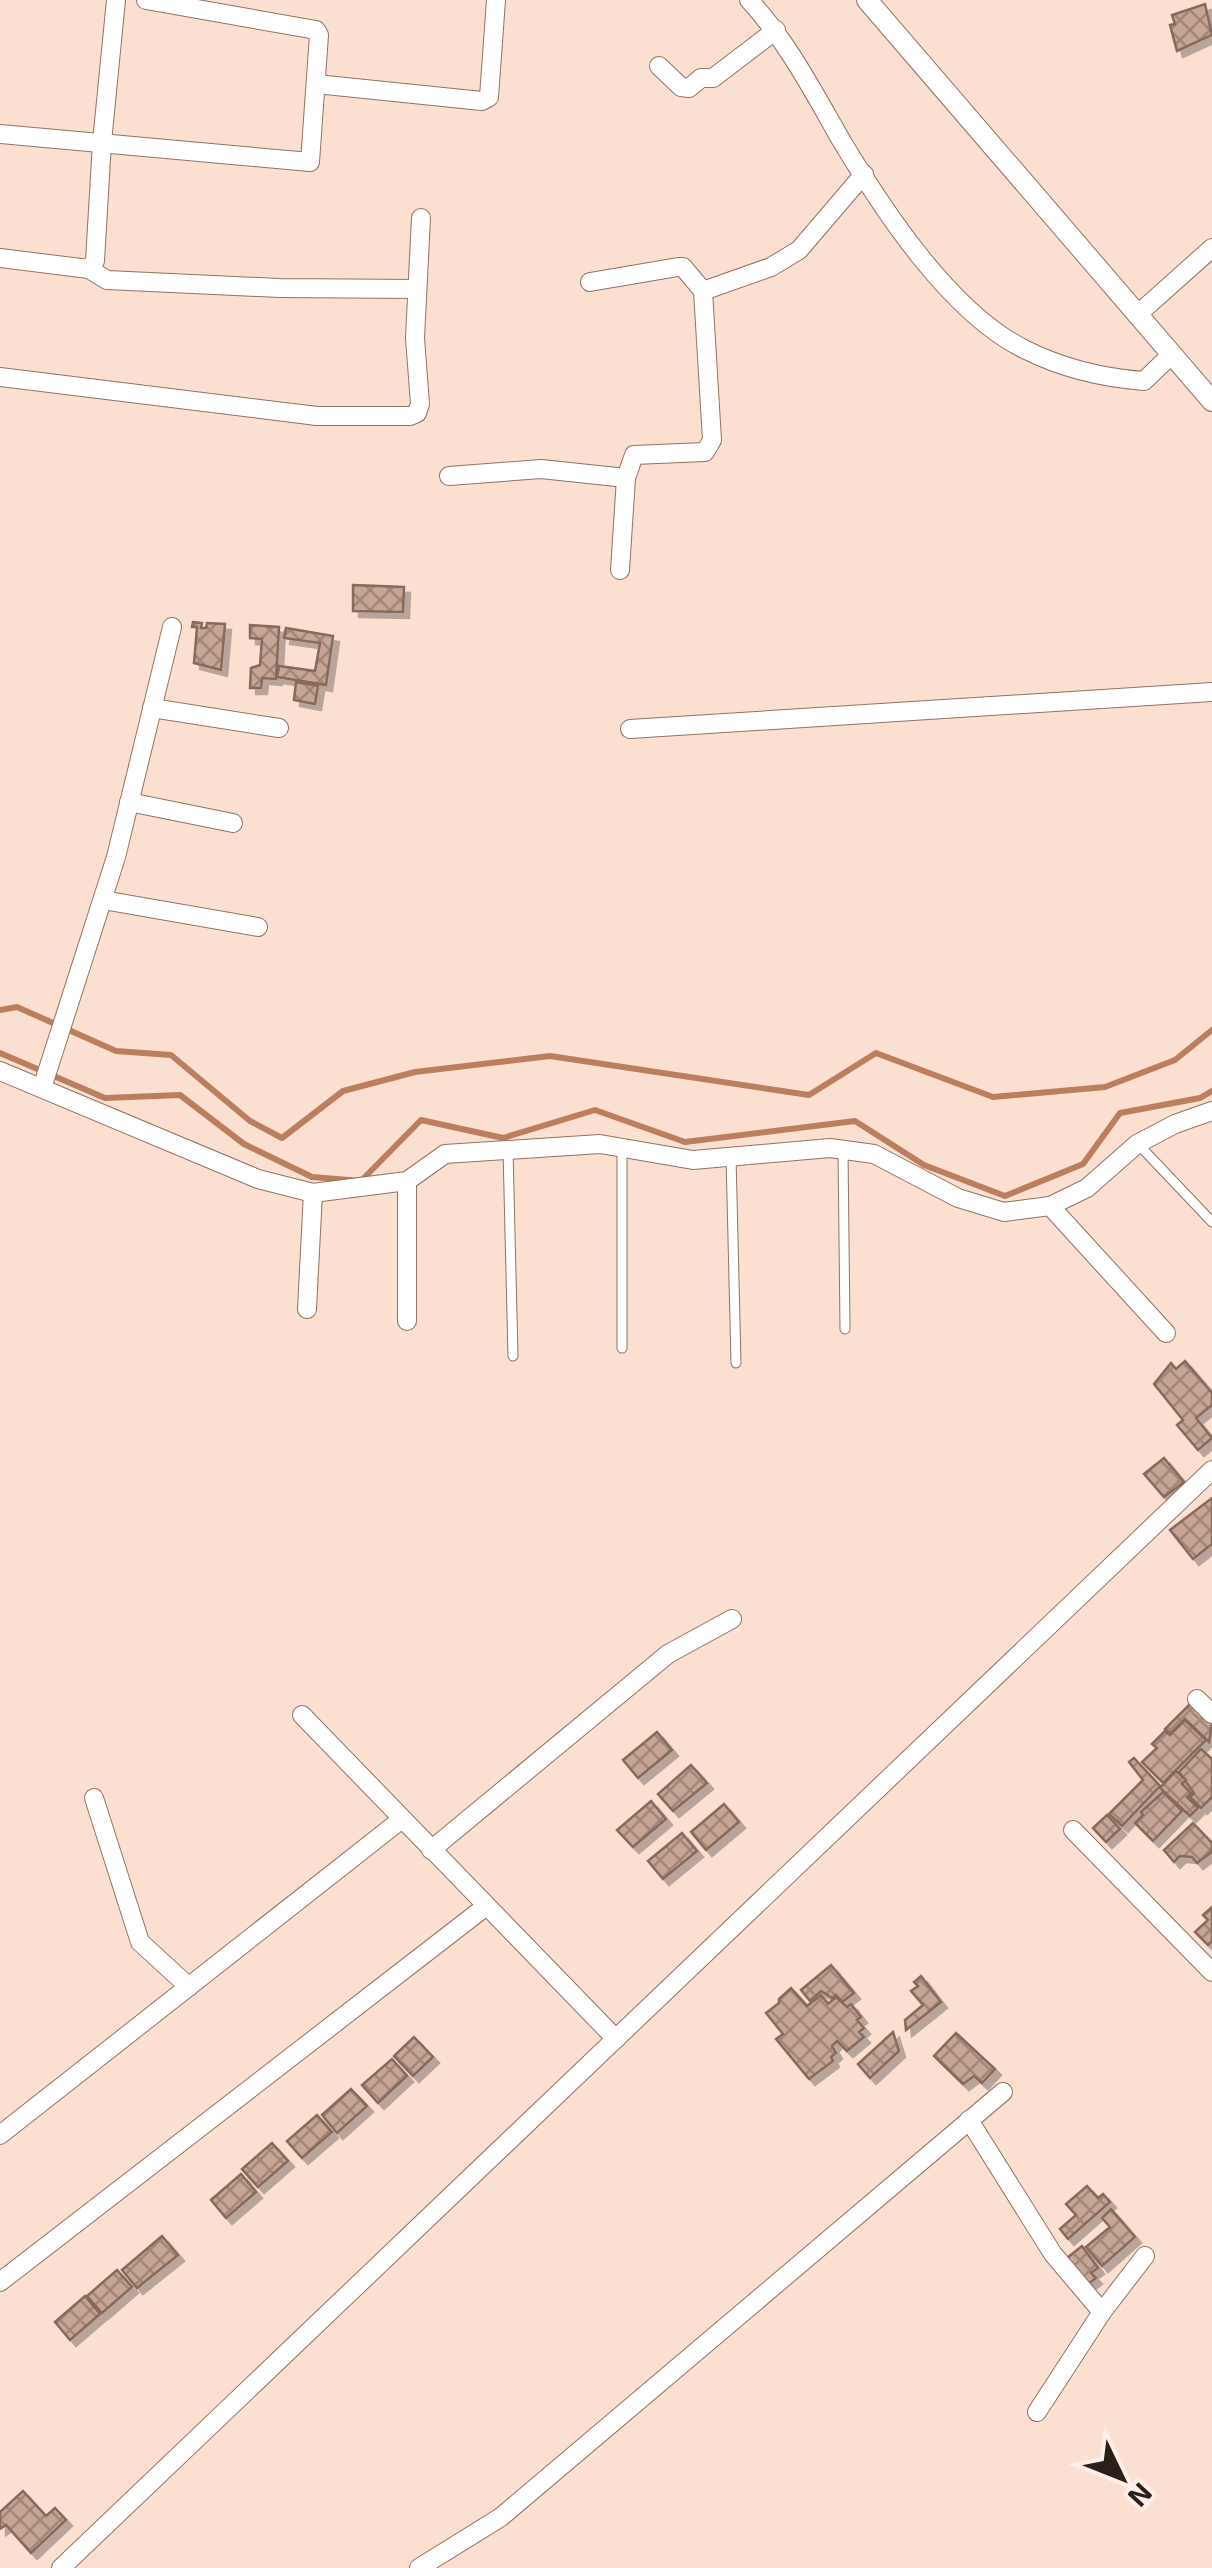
<svg xmlns="http://www.w3.org/2000/svg" width="1212" height="2568" font-family="'Exo 2',sans-serif">
<style>
.lines{fill:none;stroke-linecap:round;stroke-linejoin:round}
.stream{stroke:#bc7e5e;stroke-width:6}
.building{fill:url(#building-cross-hatch);stroke:#88695a;stroke-width:2.5;filter:url(#shadow)}
.service-casing{stroke:#917263;stroke-width:11}
.minor-casing{stroke:#917263;stroke-width:20}
.tertiary-casing{stroke:#917263;stroke-width:22}
.service{stroke:#fff;stroke-width:9}
.minor{stroke:#fff;stroke-width:18}
.tertiary{stroke:#fff;stroke-width:20}
</style>
<defs>
<pattern id="building-cross-hatch" width="8" height="8" patternUnits="userSpaceOnUse" patternTransform="scale(2.5)"><rect width="8" height="8" fill="#c6a595"/><path d="M0 0l8 8M0 8l8-8" fill="none" stroke="#a18679"/></pattern>
<filter id="shadow"><feDropShadow dx="6" dy="6" stdDeviation="0" flood-color="#0004"/></filter>
</defs>
<rect width="100%" height="100%" fill="#fbe0d2"/>
<g class="lines">
<g class="stream">
<path d="M0,1010L17,1007L116,1051L171,1055L250,1121L282,1138L343,1091L415,1072L550,1056L809,1095L876,1053L993,1097L1105,1087L1175,1060L1212,1030"/>
<path d="M0,1053L105,1098L180,1095L244,1144L312,1177L361,1181L421,1120L503,1138L595,1110L685,1142L855,1121L924,1165L1005,1196L1083,1164L1120,1113L1200,1098L1212,1091"/>
</g>
</g>
<g class="building">
<path d="M1205,4L1212,35L1177,51L1170,25L1175,24L1172,15Z"/>
<path d="M353,585L404,587L403,612L353,611Z"/>
<path d="M193,622L202,623L201,628H206L207,623L225,624L221,670L194,663L197,627H192Z"/>
<path d="M250,625L279,627L276,679L262,678L261,688H250L251,668L260,665L262,639L250,638Z"/>
<path d="M286,628L333,636L326,685L277,677L279,666L315,671L320,643L284,638Z"/>
<path d="M296,682L318,686L315,704L294,700Z"/>
<path d="M1185,1361L1212,1393V1405L1196,1418L1212,1438L1198,1450L1177,1425L1183,1420L1154,1384L1171,1363L1176,1369Z"/>
<path d="M1164,1458L1184,1482L1164,1497L1144,1474Z"/>
<path d="M1212,1498V1544L1193,1559L1170,1530Z"/>
<path d="M1192,1702L1212,1723L1209,1742L1185,1719L1170,1734L1165,1729Z"/>
<path d="M1185,1720L1206,1740L1163,1783L1142,1762L1157,1748L1152,1744L1165,1731L1170,1735Z"/>
<path d="M657,1732L672,1750L638,1778L623,1760Z"/>
<path d="M1201,1749L1212,1759V1797L1201,1808L1190,1797L1194,1793L1179,1772Z"/>
<path d="M1134,1758L1160,1786L1122,1826L1109,1814L1143,1780L1129,1762Z"/>
<path d="M691,1765L707,1783L673,1811L658,1794Z"/>
<path d="M1176,1771L1186,1780L1182,1784L1191,1793L1187,1797L1198,1808L1190,1816L1160,1788Z"/>
<path d="M1163,1792L1182,1811L1153,1841L1135,1823L1143,1815L1141,1812Z"/>
<path d="M651,1801L666,1819L633,1847L617,1830Z"/>
<path d="M724,1804L739,1822L706,1850L691,1832Z"/>
<path d="M1107,1815L1120,1829L1106,1842L1093,1828Z"/>
<path d="M1193,1823L1212,1843V1852L1197,1863L1192,1857L1180,1856L1174,1862L1164,1850Z"/>
<path d="M682,1833L697,1851L663,1879L648,1861Z"/>
<path d="M1212,1907V1941L1208,1945L1195,1932L1208,1920L1203,1915Z"/>
<path d="M831,1965L854,1993L842,2002L836,1995L832,1998L821,1991L810,2001L801,1990Z"/>
<path d="M921,1976L941,2002L906,2030L905,2020L923,2005L911,1991L918,1986L914,1982Z"/>
<path d="M791,1988L807,2006L821,1995L828,2004L836,1997L847,2007L851,2004L861,2017L857,2020L864,2028L859,2032L864,2037L847,2051L837,2041L832,2046L836,2053L831,2057L833,2061L809,2079L776,2039L783,2034L766,2013L779,2003V1999Z"/>
<path d="M893,2032L899,2051L870,2078L858,2064Z"/>
<path d="M956,2033L995,2069L982,2083L974,2076L963,2084L934,2056Z"/>
<path d="M414,2037L433,2057L413,2076L394,2056Z"/>
<path d="M392,2059L407,2076L378,2103L362,2085Z"/>
<path d="M351,2089L367,2106L337,2133L322,2115Z"/>
<path d="M317,2115L332,2132L302,2158L287,2141Z"/>
<path d="M272,2143L288,2161L258,2187L242,2169Z"/>
<path d="M241,2174L256,2192L226,2218L211,2200Z"/>
<path d="M1087,2186L1098,2198L1103,2194L1110,2202L1068,2239L1060,2229L1076,2215L1066,2204Z"/>
<path d="M1111,2209L1135,2237L1102,2266L1086,2247L1110,2227L1102,2218Z"/>
<path d="M162,2236L178,2255L137,2288L122,2270Z"/>
<path d="M1082,2246L1098,2268L1091,2273L1096,2278L1087,2285L1067,2258Z"/>
<path d="M117,2270L132,2287L102,2313L87,2296Z"/>
<path d="M85,2296L100,2314L70,2340L55,2322Z"/>
<path d="M23,2491L46,2516L55,2508L66,2520L31,2553L6,2525L0,2529V2512Z"/>
</g>
<g class="lines">
<g class="service-casing">
<g id="service">
<path d="M1138,1144L1212,1222"/>
<path d="M622,1148V1348"/>
<path d="M508,1150L513,1356"/>
<path d="M843,1150L845,1329"/>
<path d="M731,1156L736,1363"/>
</g>
</g>
<g class="minor-casing">
<g id="minor">
<path d="M749,0C787,41 813,91 841,140C883,210 951,314 1026,350C1062,368 1105,378 1144,381L1172,354"/>
<path d="M659,66L681,87L689,88L701,78H713L776,30"/>
<path d="M316,84L482,101L489,97L496,0"/>
<path d="M0,134L310,162L319,35L316,30L146,0"/>
<path d="M0,258L89,269L107,280L279,288L417,289"/>
<path d="M89,269L95,261L102,142L116,0"/>
<path d="M590,282L678,267H683L703,291L712,440L705,452L634,455L626,478L620,570"/>
<path d="M703,291L771,267L799,250L864,174"/>
<path d="M1137,315L1212,248"/>
<path d="M0,377L317,416H410L417,413L420,404L415,338L421,218"/>
<path d="M449,476L541,469L626,478"/>
<path d="M152,708L279,728"/>
<path d="M630,729L1212,692"/>
<path d="M129,802L233,823"/>
<path d="M103,900L258,927"/>
<path d="M0,1071L258,1179L313,1193L407,1181L445,1154L600,1144L693,1160L830,1148L874,1154L958,1198L1004,1212L1050,1206L1087,1188L1137,1144L1175,1124L1212,1111"/>
<path d="M42,1088L116,857L172,627"/>
<path d="M1050,1206L1166,1333"/>
<path d="M307,1309L313,1193"/>
<path d="M407,1321V1181"/>
<path d="M1197,1699L1212,1714"/>
<path d="M302,1715L616,2039"/>
<path d="M94,1798L140,1942L189,1987"/>
<path d="M1073,1830L1212,1972"/>
<path d="M431,1850L668,1654L732,1619"/>
<path d="M969,2120L1053,2254L1102,2312"/>
<path d="M0,2135L402,1819"/>
<path d="M0,2282L485,1907"/>
<path d="M1037,2412L1102,2312L1145,2256"/>
<path d="M61,2568L1212,1470"/>
<path d="M419,2568L501,2517L1003,2092"/>
</g>
</g>
<g class="tertiary-casing">
<path id="tertiary" d="M867,0L1212,401"/>
</g>
<use href="#service" class="service"/>
<use href="#minor" class="minor"/>
<use href="#tertiary" class="tertiary"/>
</g>
<g transform="translate(1122 2478) rotate(133)" stroke="#fef0e9" stroke-width="8" paint-order="stroke">
<path d="M0-8L18 38L0 25L-18 38Z" fill="#2b1f19"/>
<text y="-15" font-size="28" font-weight="bold" text-anchor="middle" fill="#2b1f19">N</text>
</g>
</svg>
